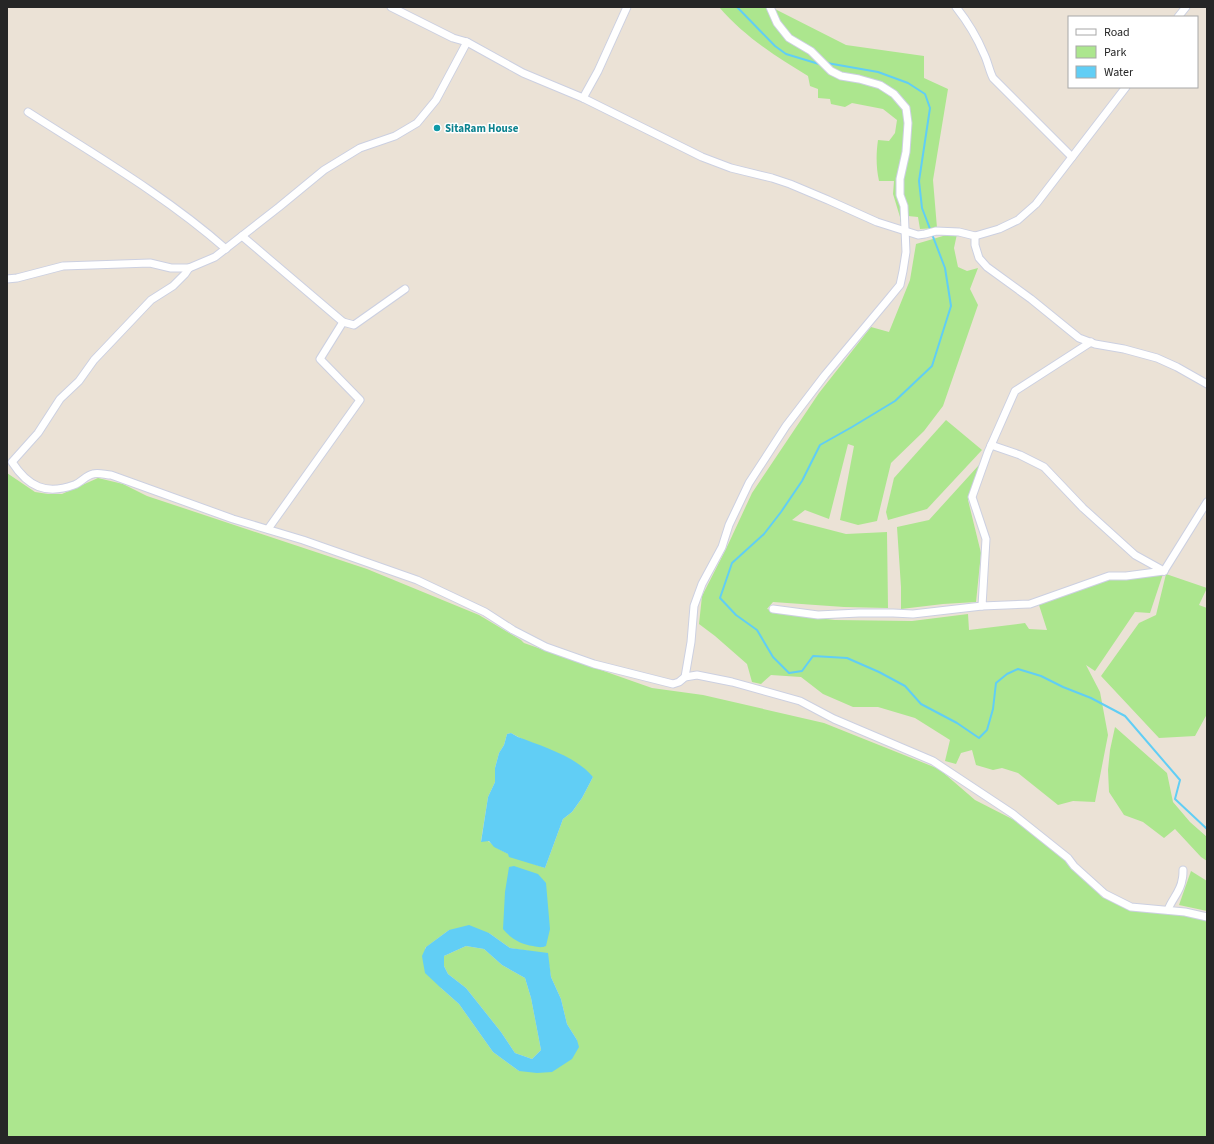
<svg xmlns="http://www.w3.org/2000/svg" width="1214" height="1144" font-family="'Source Sans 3',sans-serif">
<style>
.green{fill:#ace68e;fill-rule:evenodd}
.water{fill:#61cef5;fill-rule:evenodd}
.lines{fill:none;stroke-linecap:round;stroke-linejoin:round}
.stream{stroke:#61cef5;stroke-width:2}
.street-casing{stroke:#ccd0e1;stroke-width:9}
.street{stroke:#fff;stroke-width:7}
.culture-dot{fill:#0f9aa8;stroke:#fff;stroke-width:1.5}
.labels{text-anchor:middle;stroke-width:3;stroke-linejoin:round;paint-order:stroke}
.culture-label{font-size:11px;font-weight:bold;fill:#0d838f;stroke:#fff;text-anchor:start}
</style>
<rect width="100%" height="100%" fill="#ebe2d6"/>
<g class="green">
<path d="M719,7H771L846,45L924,56V78L948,89L933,180L937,228L920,229L918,217L908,216L900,222V217L893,194L894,181H879C876,167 876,154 878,140L889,141L895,133L897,120L883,109L852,103L845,107L831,104L830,99L818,98V89L810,86L808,76C776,57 744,36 719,7Z"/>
<path d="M957,234L954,248L958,267L967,271L978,268L970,289L978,305L943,406L924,431L891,463L877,521L858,525L840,520L854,446L848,444L829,519L805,510L792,520L846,534L887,532L888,608L844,607L773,602L767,609L798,616L835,620L912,621L968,614L969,630L1025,623L1029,629L1047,630L1039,605L1109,577L1163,574L1150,613L1135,612L1095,671L1086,665L1100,692L1108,735L1095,802L1073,801L1058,805L1018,773L1002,768L993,770L976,765L972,750L961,753L956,764L945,761L950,740L915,718L878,707H853L823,694L801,677L771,675L761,684L752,682L747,664L715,636L699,624L702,596L726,549L752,493L819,393L871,327L889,332L910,280L916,244L943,236Z"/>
<path d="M946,420L982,450L927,509L888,520L886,512L894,478Z"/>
<path d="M979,465L978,472L968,500L981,553L976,602L943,604L901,609V587L897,527L929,520Z"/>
<path d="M7,473L35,492L48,494H62L98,478L123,484L147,496L367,569L479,615L521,640L524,643L652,688L703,695L824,723L939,769L975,800L1018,822L1064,858L1101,896L1119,905L1132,910L1175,915L1189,914L1207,919V1137H7ZM511,733L593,777L582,798L572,812L563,819L545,868C526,861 504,855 488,841H481L488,797L495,782V768L499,753L504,745L507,734ZM449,930L489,933L510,948L547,954L551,977L561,999L567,1024L577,1040L519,1071L493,1052L459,1004L441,988L425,948Z"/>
<path d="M1166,574L1207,588L1199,605L1207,608V714L1195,736L1159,738L1101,676L1139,623L1156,615Z"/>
<path d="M1115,727L1167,773L1173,802L1190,822L1207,837V861L1201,857L1175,829L1164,838L1143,822L1124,815L1109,792L1108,770L1110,750Z"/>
<path d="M1191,871L1207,881V911L1179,905Z"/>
<path d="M466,946L484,949L502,965L525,978L531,998L541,1050L532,1059L515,1053L501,1032L466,988L448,974L444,966V956Z"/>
</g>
<g class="water">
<path d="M511,733L518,737C542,746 577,757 593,777L582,798L572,812L563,819L545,868L509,857L508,854L494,847L489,841L481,842L488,797L495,782V768L499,753L504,745L507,734Z"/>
<path d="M514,866L538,874L546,883L550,929L546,946C541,948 538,947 533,946C521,944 511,939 503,929L505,892L509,867Z"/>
<path d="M469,925L489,933L510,948L548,953L551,977L561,999L567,1024L577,1040L579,1047L572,1059L552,1072L537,1073L519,1071L493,1052L459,1004L441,988L425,973L423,962L422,956L426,947L449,930ZM466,946L484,949L502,965L525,978L531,998L541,1050L532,1059L515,1053L501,1032L466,988L448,974L444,966V956Z"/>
</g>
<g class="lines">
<g class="stream">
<path d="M737,7L775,46L786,54L819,64"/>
<path d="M827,63L878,72L908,83L925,94L930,108L919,181L922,208L945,268L951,306L932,366L895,401L852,427L820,445L802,481L781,512L764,534L732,563L720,598L736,615L757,630L773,657L789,673L802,671L813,656L847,658L879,672L905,686L921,704L957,723L979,738L987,730L993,709L996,683L1007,674L1018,669L1041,676L1063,687L1091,698L1125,716L1180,780L1175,799L1207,829"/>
</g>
<g class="street-casing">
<g id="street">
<path d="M391,7L453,38L467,42L523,73L583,98L702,157L731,168L772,178L790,184L828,200L877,222L918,235L925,234L936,231L959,232L975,236V245L979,258L987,267L1031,299L1079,338L1095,344L1124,349L1157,358L1177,367L1207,384"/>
<path d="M956,7C967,21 977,37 984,54C988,62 989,70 993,78L1072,157"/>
<path d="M1178,17L1186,7"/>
<path d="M467,42L436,100L417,123L395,136L360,148L324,170L279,207L215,257L189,268L185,274L173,286L151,300L94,360L79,381L60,399L38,433L12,462C28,487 46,495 74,485C81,483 86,475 93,474C98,472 106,475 111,475L233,519L303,540L417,580L485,612L513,630L546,647L594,664L673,684L679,682L685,677L697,675L732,682L800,701L834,719L933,761L1013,814L1068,858L1074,866L1105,894L1131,907L1185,912L1207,917"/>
<path d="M583,98L598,71L627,7"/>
<path d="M28,112C95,155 166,196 226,249"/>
<path d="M242,236L343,322"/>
<path d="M975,236L999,229L1018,220L1036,204L1126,87"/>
<path d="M7,279L17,278L63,266L150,263L171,268H189"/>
<path d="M1091,342L1015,391L988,452L972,497L986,539L982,606L1030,604L1109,576H1126L1164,571"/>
<path d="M991,445L1020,455L1044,467L1083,508L1135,555L1164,571"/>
<path d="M268,529L360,400L320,359L343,322L354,325L405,289"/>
<path d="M1164,571L1207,502"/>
<path d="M773,609L818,615L859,613H893L913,614L982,606"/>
<path d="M685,677L691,642L694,606L702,584L722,547L729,525L749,483L786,426L825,375L886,302L900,285L903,271L906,252L904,206L900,195V179L906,152L908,123L906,108L894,94L880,85L859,79L841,76L831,71L811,51L789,38L777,23L770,7"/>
<path d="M1168,910C1171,900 1181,891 1182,880C1183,877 1183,873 1183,870"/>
</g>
</g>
<use href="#street" class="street"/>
</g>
<circle class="culture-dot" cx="437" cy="128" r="4"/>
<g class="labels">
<g class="culture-label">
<text x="445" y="132">SitaRam House</text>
</g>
</g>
<rect width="1214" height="1144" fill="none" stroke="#262626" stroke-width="16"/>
<rect x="1068" y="16" width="130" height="72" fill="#ffffff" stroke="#a8a8a8"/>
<rect x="1076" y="29" width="20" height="6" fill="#ffffff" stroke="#a8a8a8"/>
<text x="1104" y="36" font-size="12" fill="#262626">Road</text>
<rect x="1076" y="46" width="20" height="12" fill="#ace68e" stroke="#a8a8a8"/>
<text x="1104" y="56" font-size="12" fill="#262626">Park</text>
<rect x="1076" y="66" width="20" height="12" fill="#61cef5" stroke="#a8a8a8"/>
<text x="1104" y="76" font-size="12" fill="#262626">Water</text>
</svg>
